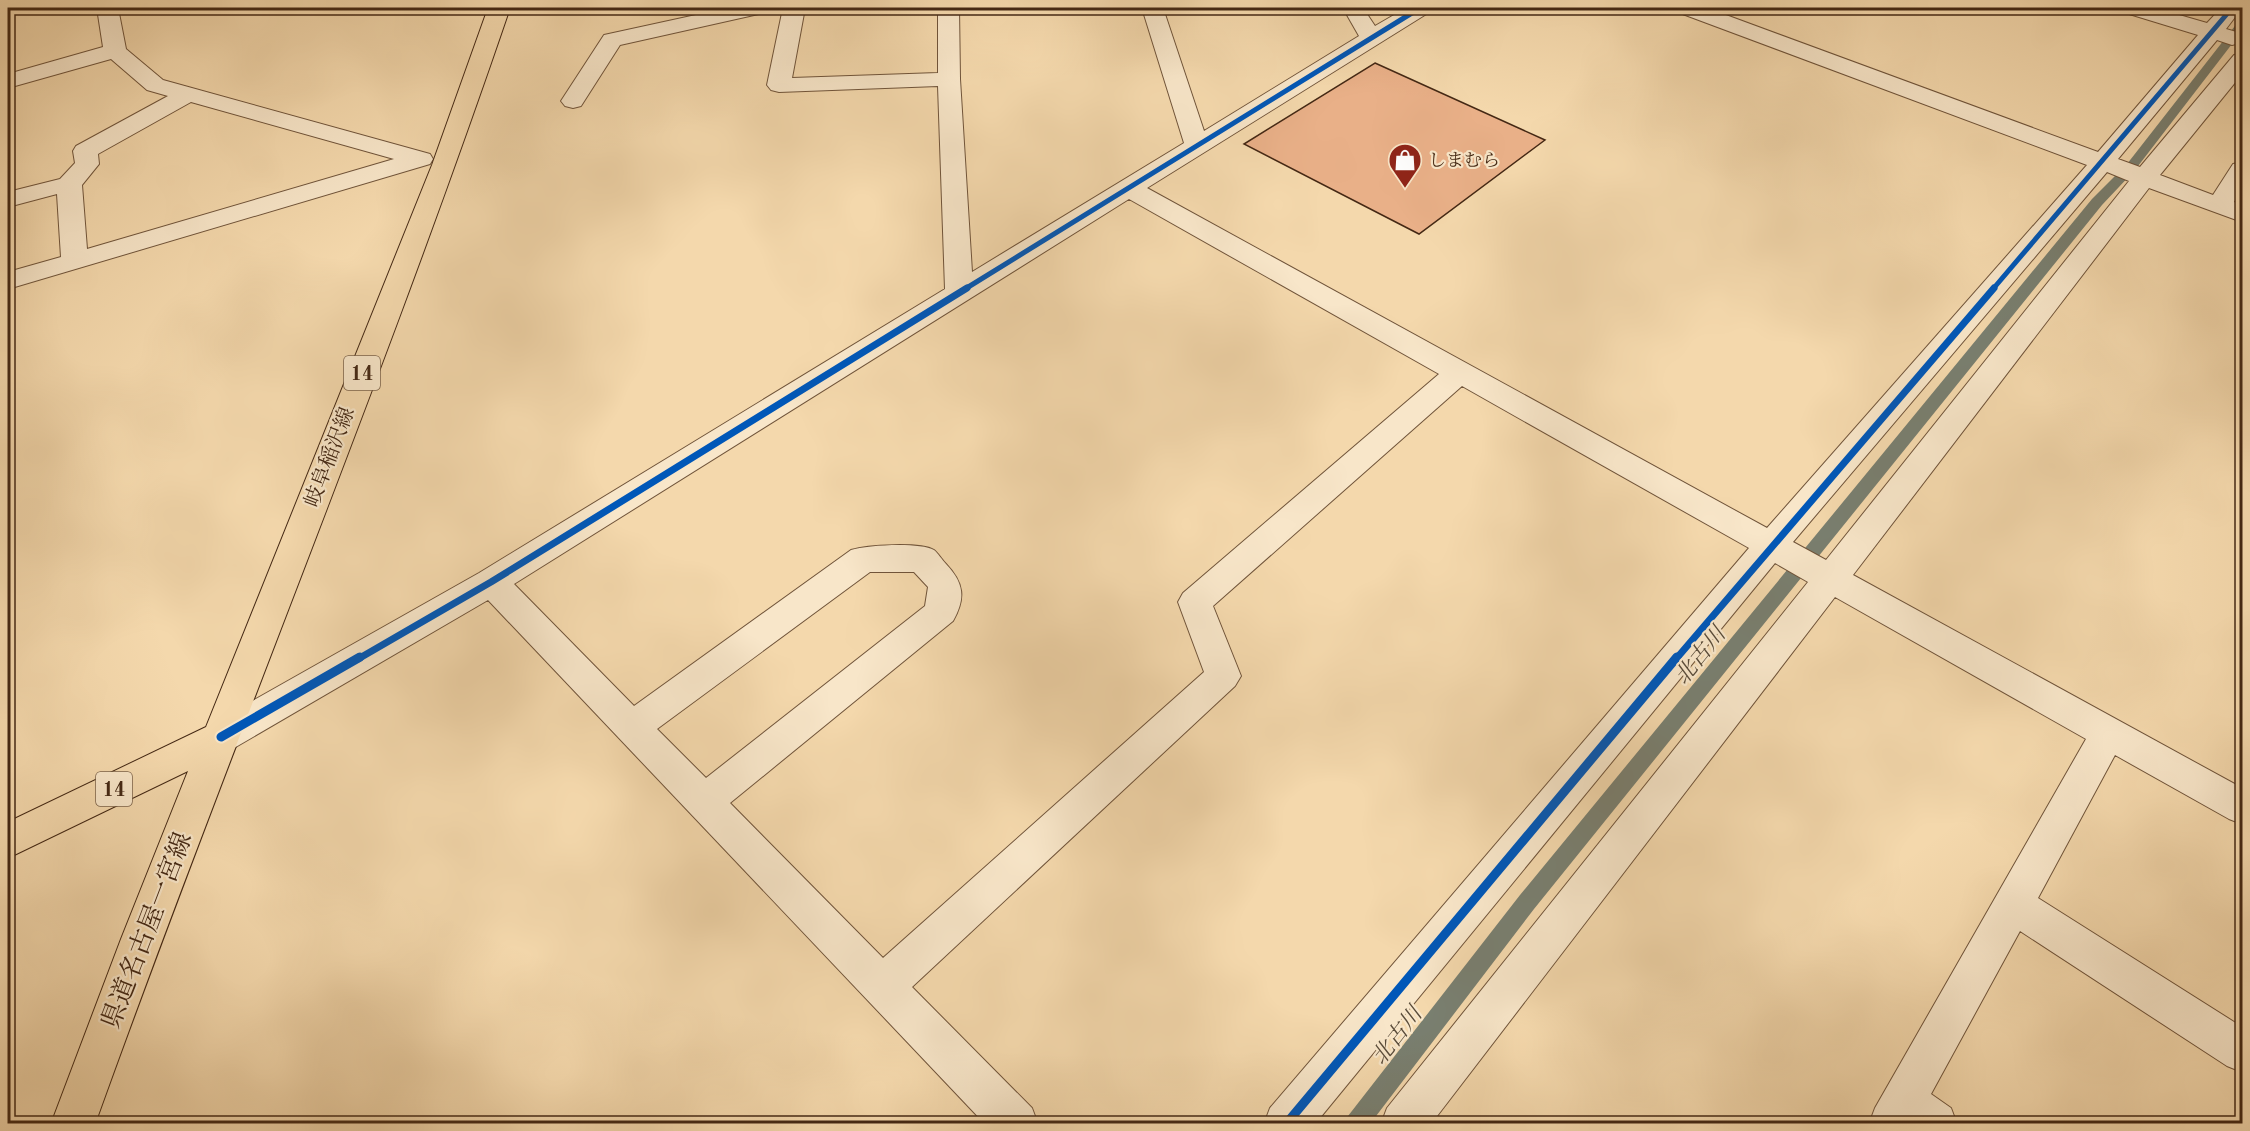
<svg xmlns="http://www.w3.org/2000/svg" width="2250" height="1131" font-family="'Old Standard TT','Noto Serif JP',serif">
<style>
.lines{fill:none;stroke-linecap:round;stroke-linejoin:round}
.stream{fill:#797f70;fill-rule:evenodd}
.building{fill:#e9b088;stroke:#442814;stroke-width:1.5}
.minor-casing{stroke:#70543a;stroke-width:2}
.major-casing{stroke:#442814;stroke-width:2}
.minor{fill:#f8e6c9;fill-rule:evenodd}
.major{fill:#f4d8ac;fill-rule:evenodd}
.cycleway-far2-casing{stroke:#f8e6c9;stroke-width:8}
.cycleway-far1-casing{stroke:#f8e6c9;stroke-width:10}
.cycleway-casing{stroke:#f8e6c9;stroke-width:13}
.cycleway-far2{stroke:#0057b8;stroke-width:5}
.cycleway-far1{stroke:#0057b8;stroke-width:7}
.cycleway{stroke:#0057b8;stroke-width:9}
.labels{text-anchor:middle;stroke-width:4.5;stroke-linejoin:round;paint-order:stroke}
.far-poi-label{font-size:18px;fill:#442814;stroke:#f8e6c9;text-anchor:start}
.shield{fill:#f8e6c9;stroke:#7a614a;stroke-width:1.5}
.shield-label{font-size:20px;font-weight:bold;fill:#442814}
.street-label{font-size:21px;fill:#442814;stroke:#f8e6c9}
.water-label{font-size:22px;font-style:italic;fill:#5a4c3a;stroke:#f8e6c9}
.near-street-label{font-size:26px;fill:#442814;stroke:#f8e6c9}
</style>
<rect width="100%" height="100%" fill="#f4d8ac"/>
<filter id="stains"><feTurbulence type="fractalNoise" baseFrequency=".00333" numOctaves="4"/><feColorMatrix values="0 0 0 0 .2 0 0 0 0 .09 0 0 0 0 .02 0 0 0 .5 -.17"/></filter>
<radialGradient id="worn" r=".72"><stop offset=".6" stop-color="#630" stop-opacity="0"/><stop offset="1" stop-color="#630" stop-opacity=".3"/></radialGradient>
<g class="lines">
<path class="stream" d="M2242,21V31L2135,170L2102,205L1534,909L1370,1124H1345L1348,1116L1520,895L2092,199L2127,164L2238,22Z"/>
</g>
<path class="building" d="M1375,63L1545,140L1419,234L1244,144Z"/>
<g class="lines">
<g class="minor-casing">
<g id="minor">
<path d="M97,8H118L126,49L163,80L430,154L433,159L430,164L8,289V272L61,257L57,194L8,207V192L60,179L75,163L73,151L76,146L168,96L147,90L111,59L8,88V74L103,47ZM191,102L394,159L87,249L82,185L99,164L98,154Z"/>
<path d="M728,8H766L763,13L620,45L581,106L573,108L565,106L561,101L604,35Z"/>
<path d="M783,8H805L792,78L938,73V8H959L960,79L972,272L1184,143L1142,8H1163L1204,131L1359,36L1343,8H1363L1375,26L1406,8H1430L1428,13L1147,188L1767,528L2087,165L1680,13L1678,8H1707L2098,152L2198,35L2126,13L2124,8H2155L2207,23L2221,8H2242L2226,29L2240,33L2242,37L2240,43L2232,45L2217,40L2118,159L2140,167L2234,55L2242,53V74L2160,175L2213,195L2233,164L2242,162V188L2234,202L2242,205V222L2149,188L1853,575L2242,788V824L2229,819L2115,755L2038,898L2242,1027V1072L2227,1066L2020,931L1931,1094L1951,1108L1957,1124H1869L1875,1108L2086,739L1835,597L1431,1124H1381L1387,1108L1808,582L1775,563L1315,1124H1264L1270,1108L1749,548L1462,386L1213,606L1241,676L1235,686L912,987L1032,1108L1038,1124H985L488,600L234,748L221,753L208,748L203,737L208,726L479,573L945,289L938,86L779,92L771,90L767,85ZM2107,172L2129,181L1826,560L1793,542ZM1129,199L1439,374L1183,593L1178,602L1204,672L883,958L730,803L953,621C966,598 964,583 946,564C942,560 938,553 934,550C920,542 867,545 851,550L634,706L514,584ZM870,572H914L928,587L925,606L706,778L657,729Z"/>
</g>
</g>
<g class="major-casing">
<path id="major" d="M488,8H510C382,384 229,750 95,1124H51L121,939L188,771L8,858V822L206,727L432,165Z"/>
</g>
<use href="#minor" class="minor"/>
<use href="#major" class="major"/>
<g class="cycleway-far2-casing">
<g id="cycleway-far2">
<path d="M965,289L1420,8"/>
<path d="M1993,289L2232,8"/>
</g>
</g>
<g class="cycleway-far1-casing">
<g id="cycleway-far1">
<path d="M358,659L491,582L967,288"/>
<path d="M1676,659L1994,288"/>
</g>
</g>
<g class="cycleway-casing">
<g id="cycleway">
<path d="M221,737L360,657"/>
<path d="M1286,1124L1677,657"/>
</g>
</g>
<use href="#cycleway-far2" class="cycleway-far2"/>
<use href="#cycleway-far1" class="cycleway-far1"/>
<use href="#cycleway" class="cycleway"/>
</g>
<defs>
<g id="shop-pin" transform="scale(1.725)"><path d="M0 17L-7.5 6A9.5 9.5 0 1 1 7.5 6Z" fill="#8f2418" stroke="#f8e6c9"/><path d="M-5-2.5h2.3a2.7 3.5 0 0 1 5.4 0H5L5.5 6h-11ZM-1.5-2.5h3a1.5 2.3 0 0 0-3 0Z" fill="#fff"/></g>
</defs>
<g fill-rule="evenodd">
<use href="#shop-pin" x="1405" y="160"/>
</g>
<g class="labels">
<g class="far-poi-label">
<text x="1428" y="166">しまむら</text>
</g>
<g class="shield">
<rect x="344" y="356" width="36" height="34" rx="4.5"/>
<rect x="96" y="772" width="36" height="34" rx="4.5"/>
</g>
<g class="shield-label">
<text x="362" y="380">14</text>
<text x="114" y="796">14</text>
</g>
<g class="street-label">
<text transform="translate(329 457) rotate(-69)" y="7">岐阜稲沢線</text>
</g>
<g class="water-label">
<text transform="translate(1699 655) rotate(-51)" y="8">北古川</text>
<text transform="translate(1396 1035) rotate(-52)" y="8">北古川</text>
</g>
<g class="near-street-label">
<text transform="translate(146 930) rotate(-69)" y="9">県道名古屋一宮線</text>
</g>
</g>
<rect width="2250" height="1131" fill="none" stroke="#f4d8ac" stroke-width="30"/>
<rect x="9" y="9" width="2232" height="1113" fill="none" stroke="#442814" stroke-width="3"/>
<rect x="15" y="15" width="2220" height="1101" fill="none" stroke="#442814" stroke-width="1.5"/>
<rect width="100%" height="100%" filter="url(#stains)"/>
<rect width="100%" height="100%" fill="url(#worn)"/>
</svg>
